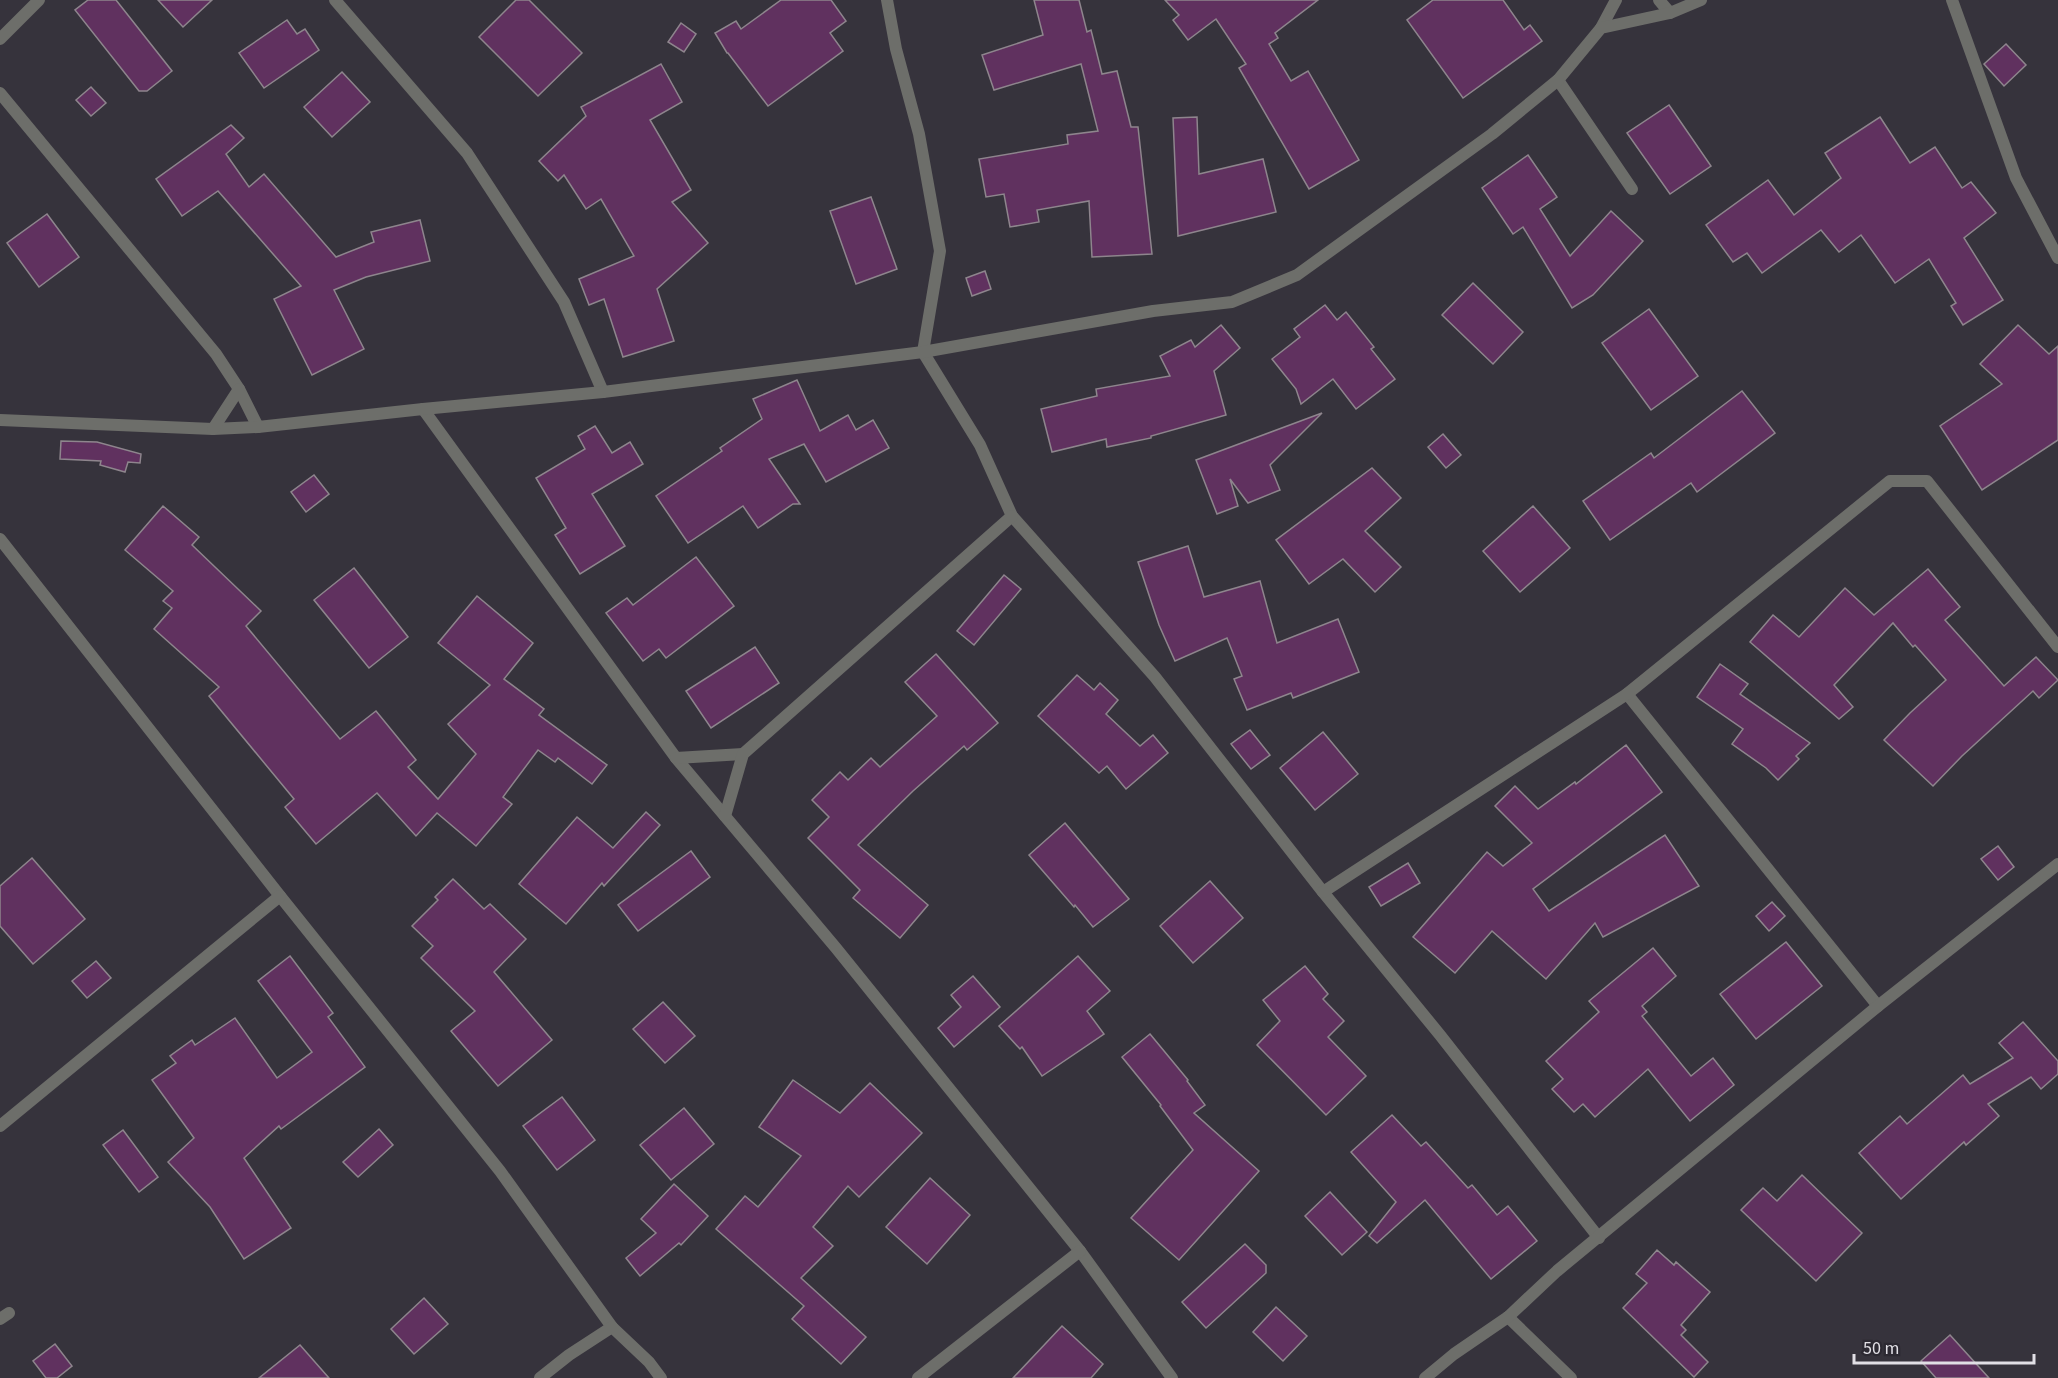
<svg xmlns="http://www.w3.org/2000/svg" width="2058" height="1378" font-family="'Source Sans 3',sans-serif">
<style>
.building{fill:#60315f;stroke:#8e858d;stroke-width:1.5}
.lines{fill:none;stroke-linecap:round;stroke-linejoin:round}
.lane{stroke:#6d6e6a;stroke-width:12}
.street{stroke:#6d6e6a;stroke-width:12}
</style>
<rect width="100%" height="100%" fill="#36333c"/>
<g class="building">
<path d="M88,0H116L172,71L147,91H139L75,10Z"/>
<path d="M158,0H212L183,27Z"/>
<path d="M516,0H529L582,53L538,96L479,37Z"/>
<path d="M781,0H831L846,21L830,33L843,51L768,106L728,53H727L715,33L736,21L741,29Z"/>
<path d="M1034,0H1079L1087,32L1091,30L1102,74L1117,71L1131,127H1138L1152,254L1092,257L1089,201L1037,210L1039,222L1010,227L1004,194L986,197L979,159L1068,144L1067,135L1098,131L1081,64L994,90L982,55L1043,35Z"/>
<path d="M1165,0H1318L1275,33L1278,38L1269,44L1291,81L1308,71L1359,160L1309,189L1239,68L1246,64L1216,19L1188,40L1173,20L1179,15Z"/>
<path d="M1433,0H1503L1524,30L1530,25L1542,41L1463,98L1407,20Z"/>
<path d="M287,20L297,34L305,29L319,50L264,88L239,53Z"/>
<path d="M681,23L696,34L684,52L668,42Z"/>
<path d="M2006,44L2026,65L2004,86L1984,64Z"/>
<path d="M661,64L682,102L650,120L691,190L672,202L708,243L657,289L674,341L623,357L604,299L589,305L579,279L634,256L601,199L586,209L564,175L558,181L539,161L586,116L581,107Z"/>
<path d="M342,72L370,102L332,137L304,107Z"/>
<path d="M91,87L106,103L91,116L76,100Z"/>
<path d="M1669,105L1711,166L1670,194L1627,133Z"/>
<path d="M1197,117L1199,174L1263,159L1276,212L1178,236L1173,118Z"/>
<path d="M1880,117L1910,163L1935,147L1962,188L1971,182L1996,213L1964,238L2003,300L1963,325L1951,306L1956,303L1929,259L1895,283L1861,235L1839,252L1821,230L1762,273L1747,253L1733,262L1706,225L1768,180L1794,215L1841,178L1825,153Z"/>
<path d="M231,125L244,138L226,154L249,187L264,174L336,257L374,242L371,232L420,220L430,261L366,277L334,290L364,349L312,375L274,299L301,286L218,191L182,216L156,179Z"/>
<path d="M1528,155L1557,197L1540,209L1570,256L1611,211L1643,241L1593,295L1572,308L1523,227L1513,234L1482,188Z"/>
<path d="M871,197L897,269L856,284L830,211Z"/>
<path d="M47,214L79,257L39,287L7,243Z"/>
<path d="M985,271L991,289L972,296L966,278Z"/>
<path d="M1473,283L1523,332L1493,364L1442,315Z"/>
<path d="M1325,305L1337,320L1346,312L1374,347L1371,349L1395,379L1356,409L1333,379L1301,404L1296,389L1272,359L1300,337L1294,329Z"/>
<path d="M1649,309L1698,376L1651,410L1602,343Z"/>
<path d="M1221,325L1240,348L1214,371L1226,415L1151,436V438L1107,447L1106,439L1052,452L1041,409L1097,396L1096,389L1170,376L1160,356L1191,340L1195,347Z"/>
<path d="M2018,325L2049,354L2058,346V440L1982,490L1940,426L2002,384L1980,364Z"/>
<path d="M797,380L820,431L848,415L856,430L873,420L889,448L826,482L804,444L769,459L800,504H793L758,528L743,506L688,543L656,496L722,451L720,448L762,419L753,399Z"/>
<path d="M1742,391L1775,433L1697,492L1691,483L1610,540L1583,501L1651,453L1654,458Z"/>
<path d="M1322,413L1270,465L1280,490L1248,503L1230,479L1238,506L1217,514L1196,460Z"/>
<path d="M595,426L612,453L630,442L643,464L592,494L625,546L580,574L555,535L566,528L536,478L585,449L578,436Z"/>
<path d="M1443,434L1461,455L1446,468L1428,447Z"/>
<path d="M61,441L97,442L141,454L140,463L128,462L125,472L100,465L101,461L60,459Z"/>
<path d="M1372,468L1401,498L1365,531L1401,567L1375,592L1343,559L1309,584L1276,540Z"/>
<path d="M314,475L329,494L306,512L291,492Z"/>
<path d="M163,506L199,537L192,545L261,611L246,626L340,739L376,711L416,760L408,767L438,799L476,754L448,724L490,685L438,643L477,596L533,643L504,679L544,709L539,715L607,765L592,784L558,758L555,762L538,750L503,797L512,804L476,846L437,813L416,836L377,793L316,844L285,807L294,799L209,696L219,687L154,629L172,608L163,601L173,591L125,550Z"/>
<path d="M1533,506L1570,548L1520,592L1483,551Z"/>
<path d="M1188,546L1204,597L1260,581L1277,643L1338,619L1359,672L1293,698L1291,693L1247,710L1234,679L1242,676L1227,638L1175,661L1159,625L1138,562Z"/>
<path d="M696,557L734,606L666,658L659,649L643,661L606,613L627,598L633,605Z"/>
<path d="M354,568L408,637L369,668L314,600Z"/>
<path d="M1928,569L1960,607L1945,620L2004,686L2036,657L2058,680L2039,698L2033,691L1962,756L1933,786L1884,740L1910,713L1946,680L1915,645L1913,647L1893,623L1834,685L1853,707L1839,719L1750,642L1773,615L1799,637L1845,588L1874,615Z"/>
<path d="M1004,575L1021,589L974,645L957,631Z"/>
<path d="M755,647L779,683L711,728L686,691Z"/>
<path d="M936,654L998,723L967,750L964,746L913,791L858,845L928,905L900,938L853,898L860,890L808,838L829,817L812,800L840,772L848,780L871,758L880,767L937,716L905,682Z"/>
<path d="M1720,664L1748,684L1740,694L1810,743L1796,756L1799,759L1778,780L1766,768L1732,744L1743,729L1697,697Z"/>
<path d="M1077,675L1094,690L1100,683L1118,700L1106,714L1140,746L1153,735L1168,753L1126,789L1107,766L1099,773L1038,716Z"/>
<path d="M1250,730L1270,755L1251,769L1231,744Z"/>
<path d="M1323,732L1358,774L1315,810L1280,768Z"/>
<path d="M1626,745L1662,792L1533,889L1549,911L1665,835L1699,886L1603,937L1595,923L1546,979L1492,931L1455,973L1413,937L1487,852L1503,866L1532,843L1495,806L1515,786L1538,809L1575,782L1576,784Z"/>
<path d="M646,812L660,825L604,886L602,883L566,924L519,884L577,817L613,848Z"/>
<path d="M1065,823L1129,899L1093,927L1075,905L1074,907L1029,855Z"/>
<path d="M1998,846L2014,867L1998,880L1981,859Z"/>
<path d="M691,851L710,877L638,931L618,905Z"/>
<path d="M32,858L85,919L33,964L0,926V886Z"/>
<path d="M1408,863L1420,883L1381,906L1369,887Z"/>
<path d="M453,879L484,909L490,904L526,939L494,972L552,1040L498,1086L451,1031L475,1011L421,958L433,946L412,926L438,900L435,897Z"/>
<path d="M1210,881L1243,918L1193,963L1160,926Z"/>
<path d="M1772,902L1785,916L1769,931L1756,916Z"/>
<path d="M1786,942L1822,986L1756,1039L1720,994Z"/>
<path d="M1653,948L1676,976L1642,1006L1647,1012L1642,1016L1691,1076L1713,1058L1734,1085L1690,1121L1648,1069L1595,1117L1583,1104L1574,1112L1552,1089L1563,1079L1546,1061L1599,1012L1589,1001Z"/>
<path d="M290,956L333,1013L328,1017L365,1067L281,1129L279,1126L244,1158L291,1228L244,1259L210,1207L168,1162L194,1138L152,1080L176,1063L170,1056L192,1040L195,1045L235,1018L277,1078L312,1052L258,981Z"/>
<path d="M1078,956L1110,991L1087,1011L1104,1034L1042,1076L1022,1047L1020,1049L999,1026Z"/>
<path d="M96,961L111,978L87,998L72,981Z"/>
<path d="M1305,966L1328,994L1323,999L1344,1021L1328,1037L1366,1076L1326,1115L1257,1045L1280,1021L1263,1000Z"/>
<path d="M973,976L1000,1007L954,1047L938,1028L961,1007L951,995Z"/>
<path d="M663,1002L695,1036L665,1063L633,1029Z"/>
<path d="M2023,1022L2058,1061V1074L2041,1089L2031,1077L1988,1104L1999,1116L1966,1145L1964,1142L1901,1199L1859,1153L1900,1116L1907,1124L1963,1075L1970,1084L2013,1058L1999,1043Z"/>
<path d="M1150,1034L1188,1080L1187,1081L1205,1105L1194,1113L1259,1171L1179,1260L1131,1218L1193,1150L1160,1106L1161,1105L1122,1057Z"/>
<path d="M793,1080L840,1113L870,1083L922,1133L859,1197L848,1186L813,1227L833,1246L801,1278L866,1337L841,1364L792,1319L804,1306L716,1229L745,1196L758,1207L801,1156L759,1127Z"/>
<path d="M562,1097L595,1140L557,1170L523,1126Z"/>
<path d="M684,1108L714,1144L671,1180L640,1145Z"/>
<path d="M1392,1115L1421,1146L1426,1142L1468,1188L1472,1185L1497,1215L1508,1206L1537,1241L1491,1279L1425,1200L1377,1243L1369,1236L1396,1202L1351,1152Z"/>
<path d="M379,1129L393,1145L358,1177L343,1162Z"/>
<path d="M123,1130L158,1177L139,1192L103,1145Z"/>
<path d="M1802,1175L1862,1233L1816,1281L1741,1210L1763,1188L1777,1201Z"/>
<path d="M930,1178L970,1215L927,1264L886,1227Z"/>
<path d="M674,1184L708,1216L681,1245L679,1243L640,1276L626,1258L656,1233L641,1219Z"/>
<path d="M1330,1192L1367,1232L1342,1255L1305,1216Z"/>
<path d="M1245,1244L1266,1265V1273L1206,1328L1182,1302Z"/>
<path d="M1657,1250L1674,1265L1676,1262L1710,1292L1681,1325L1686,1330L1681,1335L1708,1362L1694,1377L1623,1308L1647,1283L1636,1274Z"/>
<path d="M424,1298L448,1324L414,1354L391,1329Z"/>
<path d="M1276,1307L1307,1336L1283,1361L1253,1332Z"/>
<path d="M1062,1326L1103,1364L1091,1378H1013Z"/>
<path d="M1950,1335L1989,1378H1936L1921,1361Z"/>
<path d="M55,1344L72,1366L57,1378H46L33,1361Z"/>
<path d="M300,1345L329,1378H259Z"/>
</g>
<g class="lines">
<path class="lane" d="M0,1319L9,1313"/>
<g class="street">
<path d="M335,0L467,153L564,302L603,392"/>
<path d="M887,0L896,49L919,134L940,251L923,352L980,445L1012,516L1155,677L1323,892L1440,1035L1599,1238"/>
<path d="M1659,0L1670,13"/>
<path d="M1952,0L2016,178L2058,258"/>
<path d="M1601,28L1616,0"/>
<path d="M0,39L39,0"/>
<path d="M1558,80L1632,189"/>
<path d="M0,93L216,354L239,389L258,427"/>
<path d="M423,409L676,758L836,948L1080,1251L1172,1378"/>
<path d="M0,420L213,429L258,427L423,409L603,392L923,352L1153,311L1232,302L1297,275L1492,134L1558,80L1601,28L1670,13L1701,0"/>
<path d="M213,429L239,389"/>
<path d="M0,539L280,896L500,1171L612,1327"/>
<path d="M1627,694L1878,1006"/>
<path d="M676,758L743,754"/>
<path d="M725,816L743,754L1012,516"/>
<path d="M1323,892L1627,694L1890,481H1927L2058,647"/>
<path d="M0,1126L280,896"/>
<path d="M1508,1317L1571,1378"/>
<path d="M540,1378L569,1355L612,1327L649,1362L661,1378"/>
<path d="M918,1378L1080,1251"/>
<path d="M1425,1378L1454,1354L1508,1317L1557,1271L1878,1006L2058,864"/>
</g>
</g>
<path d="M1854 1354v9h180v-9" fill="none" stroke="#e1dfe5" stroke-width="3"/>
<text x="1863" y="1354" font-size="18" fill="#e1dfe5" stroke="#2c2932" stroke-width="4.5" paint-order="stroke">50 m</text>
</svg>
